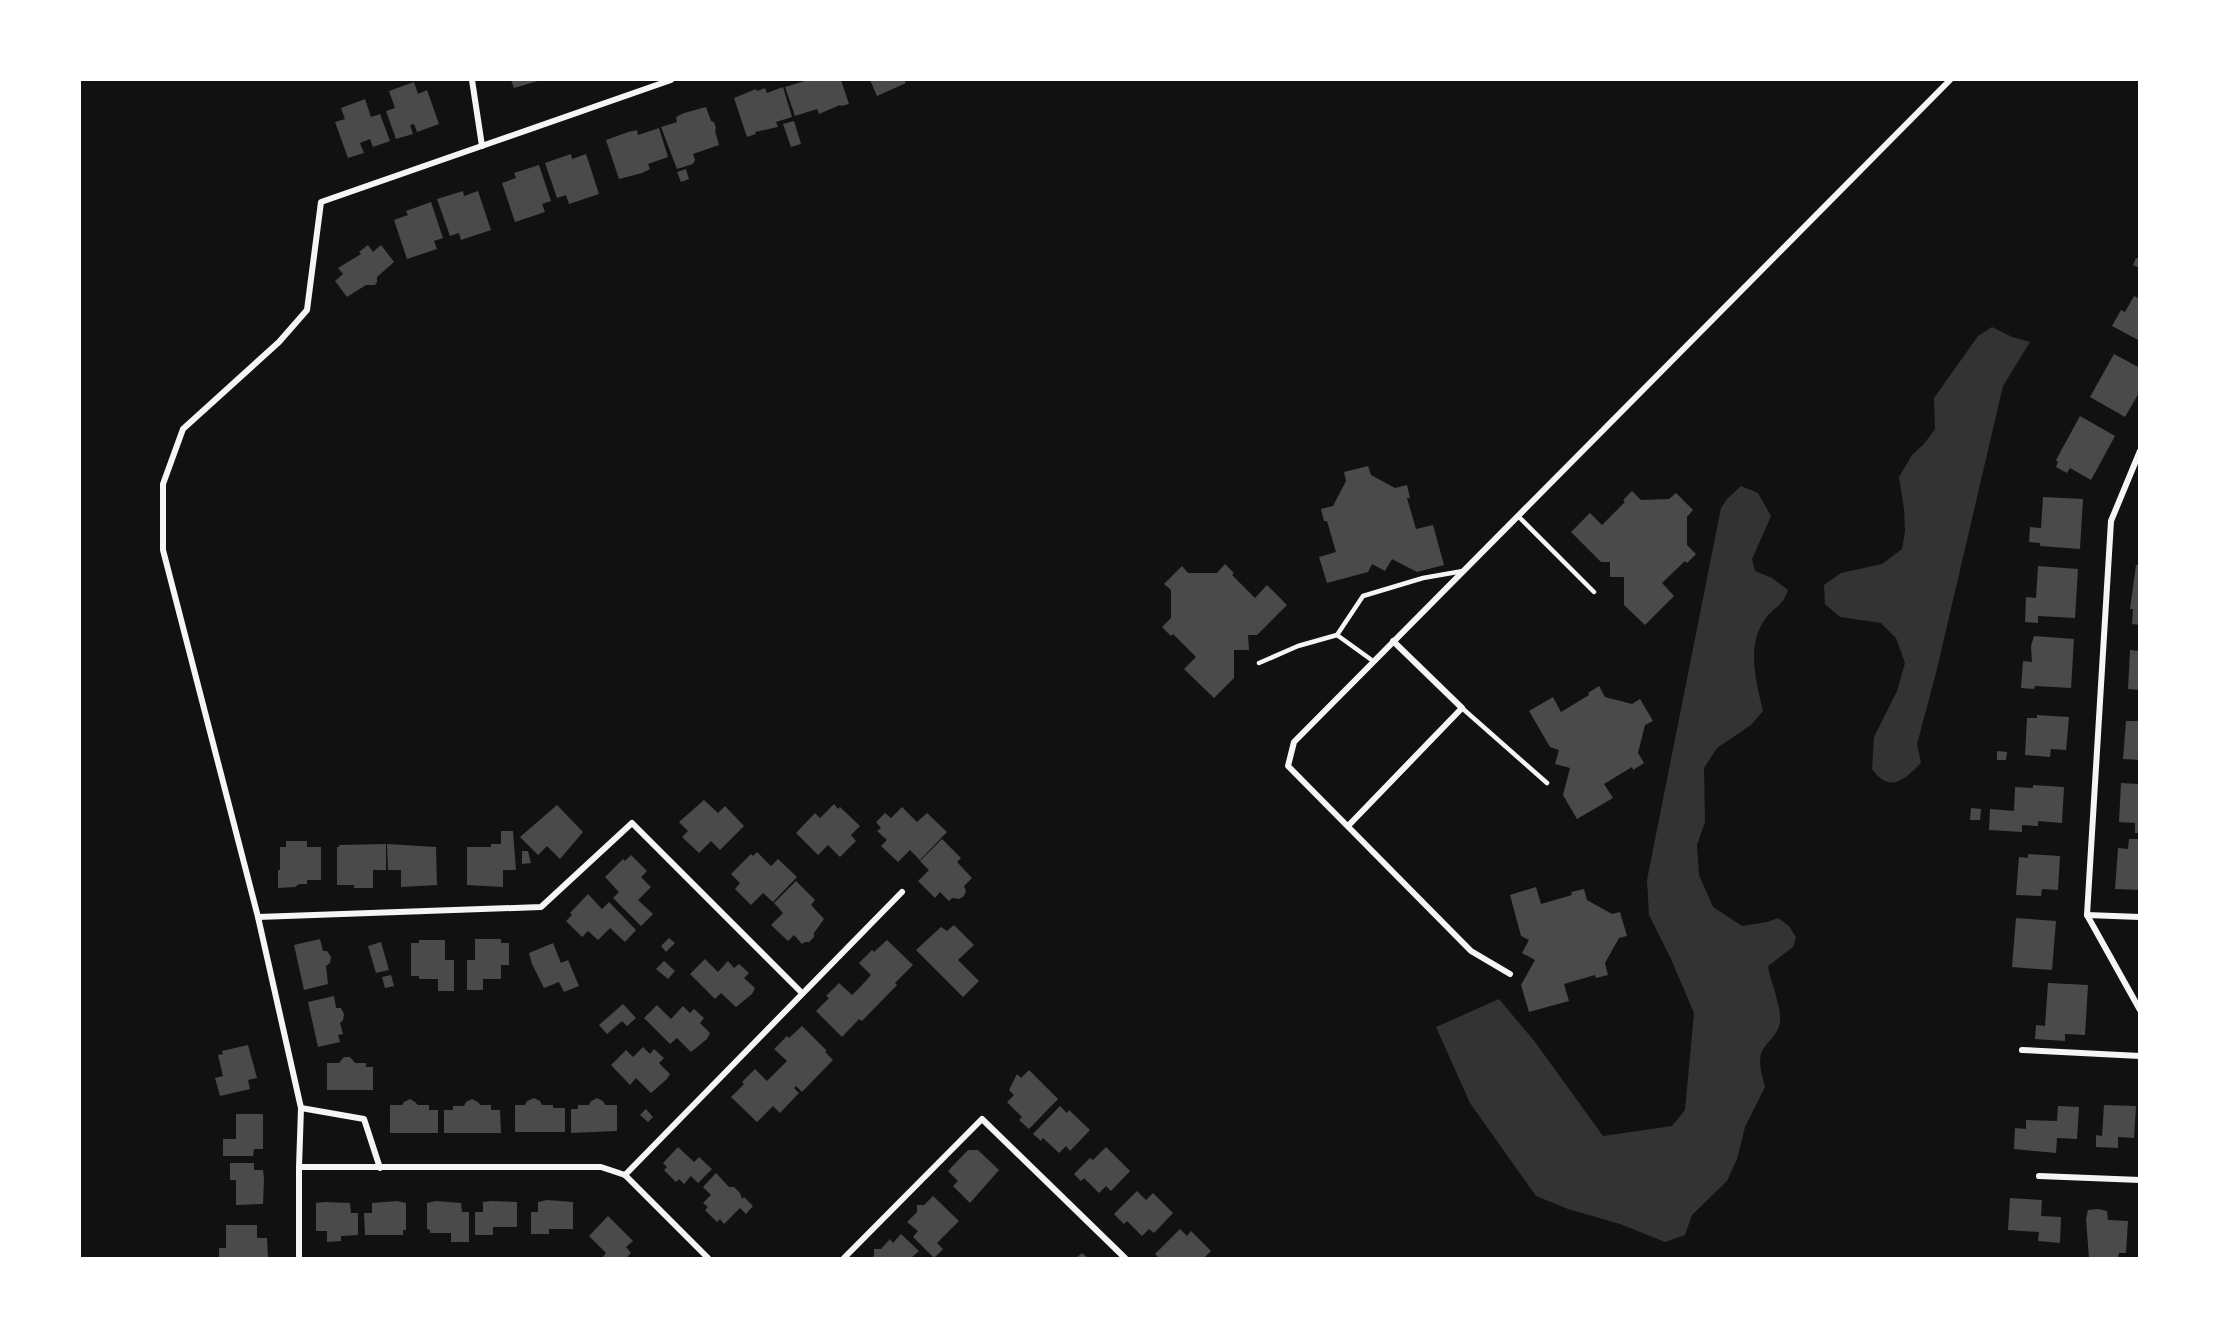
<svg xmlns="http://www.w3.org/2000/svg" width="2219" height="1338" font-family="'Fira Sans',sans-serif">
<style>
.water{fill:#333}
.building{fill:#4a4a4a}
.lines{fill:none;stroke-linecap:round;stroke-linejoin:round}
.service{stroke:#f5f5f5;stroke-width:4.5}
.minor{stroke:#f5f5f5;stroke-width:6}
</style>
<rect width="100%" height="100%" fill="#111"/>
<g class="water">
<path d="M1992,327L2012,337L2030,342L2003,386L1936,673L1917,744L1921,763C1904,780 1890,794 1872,769L1874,737L1897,691L1905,663L1896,638L1881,623L1840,617L1825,604L1824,585L1841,573L1882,564L1902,549L1905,531L1904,509L1899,477L1912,455L1924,444L1935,429L1934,398L1978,336Z"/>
<path d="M1741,486L1758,493L1771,516L1752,559L1755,571L1772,578L1788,590C1782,608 1774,606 1765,619C1746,646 1756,681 1763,711L1751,725L1717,748L1704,768L1705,822L1697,845L1699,875L1713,907L1742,926L1767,922L1778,918L1789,926L1796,937L1793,947L1768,966C1771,985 1781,1003 1780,1022C1778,1037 1764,1043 1761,1054C1758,1065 1763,1077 1765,1087L1745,1127L1737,1159L1727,1181L1692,1215L1685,1235L1665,1242L1620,1224L1568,1209L1536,1196L1470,1103L1436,1027L1499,999L1535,1042L1603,1136L1672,1126L1685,1110L1694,1013L1671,959L1649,915L1647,880L1721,508L1727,499Z"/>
</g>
<g class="building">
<path d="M511,80H541L514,88Z"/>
<path d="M808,80H841L849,104L841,106L840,105L819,114L817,109L795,116L785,87Z"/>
<path d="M870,80H904L906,83L877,96Z"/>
<path d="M414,82L418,94L427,90L439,124L417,132L414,124L410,125L413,134L396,139L386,111L395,108L389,91Z"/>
<path d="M783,87L792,117L776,122L778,127L755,132L756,134L747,137L734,98L756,89L757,91L765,88L767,93Z"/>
<path d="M365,99L371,117L380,114L390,141L373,147L370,139L360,143L364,153L348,158L335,122L345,119L341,108Z"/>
<path d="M706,107L711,121L714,122L716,128L715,131L719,145L693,154L695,160L693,164L677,169L661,127L677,122L676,117L684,113Z"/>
<path d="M794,121L801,144L791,147L783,124Z"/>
<path d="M659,128L668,157L648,164L650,169L642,173L619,179L606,140L628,132L637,130L638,135Z"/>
<path d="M571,154L572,159L586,154L599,194L569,204L566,195L557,198L545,163Z"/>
<path d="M539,165L551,201L542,204L545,212L515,222L502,183L516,178L514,173Z"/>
<path d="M686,169L689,179L681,182L677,172Z"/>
<path d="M463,191L464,196L478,191L491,230L461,240L459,233L450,236L437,199Z"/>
<path d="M431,202L443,238L434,241L437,249L407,259L394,220L408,215L406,211Z"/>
<path d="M368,245L373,252L381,245L394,262L377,277V282L375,285H366L347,297L335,281L343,274L338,268L361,254L359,252Z"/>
<path d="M2136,258L2140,259V268L2133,265Z"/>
<path d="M2134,296L2140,299V341L2112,326L2121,310L2125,312Z"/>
<path d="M2114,354L2140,368V391L2125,417L2090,397Z"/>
<path d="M2080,416L2115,436L2091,480L2070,468L2067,473L2056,467L2058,462L2056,460Z"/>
<path d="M1368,466L1371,475L1395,488L1407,485L1410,498H1407L1416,529L1433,525L1444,565L1417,572L1392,559L1385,571L1372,564L1368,572L1327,583L1319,557L1336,552L1327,521H1324L1321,509L1333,506L1346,481L1344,472Z"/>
<path d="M1632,491L1641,500L1669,499L1676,493L1693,510L1687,517V545L1696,554L1687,563L1685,561L1662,583L1674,596L1645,625L1624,605V577H1610V562H1601L1571,532L1590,513L1602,525L1625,502L1623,500Z"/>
<path d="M2043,497L2083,499L2080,549L2040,546V543L2029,542L2030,527L2041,528Z"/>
<path d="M1225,564L1234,573L1232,575L1255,598L1267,585L1287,605L1257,635H1248L1249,650H1234V678L1214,698L1184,669L1196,657L1173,634L1171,636L1162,627L1171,618V590L1164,584L1182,566L1188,573H1217Z"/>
<path d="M2136,565H2140V625L2132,624L2133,609H2130Z"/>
<path d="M2038,566L2078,569L2075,618L2038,616V623L2025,622L2026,597L2036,598Z"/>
<path d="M2034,636L2074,639L2071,688L2035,686L2034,689L2021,688L2023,661L2032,662L2031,646Z"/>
<path d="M2130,650L2140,651V690L2128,689Z"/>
<path d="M1599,686L1605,697L1632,704L1640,699L1653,721L1645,725L1638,753L1644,763L1633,770L1632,767L1604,784L1613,798L1577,819L1563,795L1570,768L1555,764L1559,750L1550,747L1529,711L1553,697L1561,712L1589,695L1588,693Z"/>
<path d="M2037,715L2069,717L2066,750L2051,749L2050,757L2025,755L2027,718H2037Z"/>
<path d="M2126,721H2140V760L2123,759Z"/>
<path d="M1997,751L2007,752L2006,760H1997Z"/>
<path d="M2121,783L2140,784V833H2135V823L2119,822Z"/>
<path d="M2033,785L2064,787L2062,823L2038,821V826L2022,825V832L1989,830L1990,809L2014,811L2015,787L2033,788Z"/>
<path d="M704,800L718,813L725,806L744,826L720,850L711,841L699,853L682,837L688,831L679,822Z"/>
<path d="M834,804L838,809L840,807L860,826L851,835L856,841L840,857L828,845L818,855L796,833L815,813L820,818Z"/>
<path d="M557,805L583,832L560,859L547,846L538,855L520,837Z"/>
<path d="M902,807L917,822L927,813L947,832L920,860L910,850L898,862L881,846L887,840L877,831L881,828L876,822L885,813L891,818Z"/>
<path d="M1971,808L1981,809L1980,820H1970Z"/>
<path d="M501,831H513L516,870H503V887L467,885V847H491V844H501Z"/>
<path d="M942,839L961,858L957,862L972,878L964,886L966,891L964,896L959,899L952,898L949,901L940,892L935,898L918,881L929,870L920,861Z"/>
<path d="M2129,839H2140V890L2115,889L2118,848L2128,849Z"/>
<path d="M286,841H307V847H321V880H307V884H299L295,887L278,888V870H280V847H286Z"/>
<path d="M386,844V870H373V888H354V885H337V847H339V845Z"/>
<path d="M387,844L436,847L437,885L401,887V870H388Z"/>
<path d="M522,851H528L531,863L522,864Z"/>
<path d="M757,852L771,866L778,859L797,877L773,902L763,893L751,905L735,889L740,883L731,874L751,854L753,856Z"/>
<path d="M2028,854L2060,856L2058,890L2042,889L2041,896L2016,895L2019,857L2028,858Z"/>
<path d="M631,855L647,871L641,877L651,887L638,900L653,914L641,926L613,898L619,892L605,877L623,859L625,861Z"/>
<path d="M796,881L815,900L811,905L824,919L814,933V937L809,942H805L802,944L794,935L788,941L771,925L783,913L774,903Z"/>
<path d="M1536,887L1541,904L1572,895L1571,892L1584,889L1587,900L1612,914L1620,912L1627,936L1619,938L1605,963L1608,975L1596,978L1595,975L1564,984L1569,1001L1529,1012L1521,985L1535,960L1522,953L1529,940L1521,936L1510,895Z"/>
<path d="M588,894L602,909L609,902L636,930L625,942L610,928L598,940L588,931L582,937L566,921L572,915L570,913Z"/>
<path d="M2016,918L2056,921L2052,970L2012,967Z"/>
<path d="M954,925L974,945L958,960L979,981L963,997L916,950L941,927L947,931Z"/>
<path d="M669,938L675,943L666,952L661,946Z"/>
<path d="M320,939L323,951H327L331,957L330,963L326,966L328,984L304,990L294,945Z"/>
<path d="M475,939H501V943H509V965H501V979H483V990H467V960H475Z"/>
<path d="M419,940H445V960H454V991H438V979H419V976H411V943H419Z"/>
<path d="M887,940L913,965L895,983L897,985L862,1021L859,1019L842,1037L816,1011L829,998L826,996L839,983L852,995L862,985L871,975L859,963L872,950L874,952Z"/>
<path d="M381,942L389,970L376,973L368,946Z"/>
<path d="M553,943L561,963L568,960L579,986L564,992L559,982L544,988L532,964L529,953Z"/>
<path d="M705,959L718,972L728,961L734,968L739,964L749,973L744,978L755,988L752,994L736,1007L721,993L715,999L690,974Z"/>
<path d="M664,961L675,971L668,979L656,969Z"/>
<path d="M391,975L394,986L385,988L382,977Z"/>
<path d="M2048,983L2088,985L2085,1035L2065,1034V1041L2035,1039L2036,1025L2045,1026Z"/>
<path d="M334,996L336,1008H341L344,1014L343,1020L340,1023L343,1034L338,1035L340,1042L318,1047L308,1002Z"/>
<path d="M623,1004L636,1018L627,1026L622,1021L607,1034L599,1025Z"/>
<path d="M657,1005L671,1019L683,1006L690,1013L694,1009L704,1018L700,1023L710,1033L707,1039L691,1052L677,1038L670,1044L644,1018Z"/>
<path d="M802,1026L827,1051L825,1052L833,1060L802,1092L796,1086L794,1088L799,1093L780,1113L773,1106L757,1122L731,1097L744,1084L742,1082L755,1069L767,1081L787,1061L774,1049L787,1036L789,1038Z"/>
<path d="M248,1045L257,1078L248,1080L250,1089L220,1096L215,1078L223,1076L218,1055L223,1054L222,1051Z"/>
<path d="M643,1047L650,1054L654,1049L664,1058L659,1063L670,1074L667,1079L651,1093L636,1078L630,1085L611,1065L626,1050L633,1057Z"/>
<path d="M344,1057H350L355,1063H366V1067H373V1090H327V1063H339Z"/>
<path d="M1029,1070L1058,1099L1029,1129L1019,1120L1022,1117L1007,1102L1014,1095L1009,1090L1017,1074L1021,1078Z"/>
<path d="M534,1098L540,1101L542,1105H553V1108H565V1132H515V1105H525L527,1101Z"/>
<path d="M597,1098L603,1101L605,1105H617V1131L571,1133V1109H578V1105H589L591,1101Z"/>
<path d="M410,1099L415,1102L418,1105H429V1110H438V1133H390V1105H402L404,1102Z"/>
<path d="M472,1099L478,1102L480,1105H491V1110H500L501,1133H444V1110H453V1106H464L466,1102Z"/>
<path d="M2104,1105L2136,1106L2134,1138L2118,1137V1148L2096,1147V1135L2102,1136Z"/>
<path d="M1060,1106L1067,1113L1069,1110L1090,1130L1070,1151L1066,1146L1059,1153L1043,1138L1041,1141L1033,1134Z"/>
<path d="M2058,1106L2079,1107L2077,1139L2057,1138L2056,1153L2014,1149L2015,1128L2026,1129V1120L2057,1121Z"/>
<path d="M646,1109L653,1117L648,1122L640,1115Z"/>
<path d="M236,1114H263V1149H254L253,1156H223V1139H236Z"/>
<path d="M678,1147L694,1162L699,1157L712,1169L698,1183L691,1176L684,1184L679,1179L676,1182L664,1170L667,1167L663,1163Z"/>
<path d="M1106,1147L1130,1171L1111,1191L1106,1186L1099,1193L1084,1178L1081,1181L1074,1174L1090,1158L1093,1160Z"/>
<path d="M968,1150H978L999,1170L970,1203L953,1186L958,1181L948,1171Z"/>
<path d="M230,1163H254V1170H263L264,1179L263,1204L236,1205V1180H230Z"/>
<path d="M716,1173L729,1187H734L740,1193L742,1199L744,1197L753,1206L746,1214L740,1208L724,1224L720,1219L717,1222L705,1210L708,1207L703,1203L711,1195L703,1187Z"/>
<path d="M1137,1191L1146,1200L1153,1193L1173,1213L1154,1233L1149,1229L1142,1236L1127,1221L1124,1224L1114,1214Z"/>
<path d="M933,1196L959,1221L937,1243L943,1249L934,1258L913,1237L918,1231L907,1222L917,1212V1205H924Z"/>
<path d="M2010,1198L2042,1200L2041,1216L2061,1217L2060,1243L2038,1241L2039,1232L2008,1230Z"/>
<path d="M547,1200L573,1202V1229H549V1234H531V1212H538V1202Z"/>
<path d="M397,1201L406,1203V1230H403V1235H365L364,1213H372V1203Z"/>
<path d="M436,1201L461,1203L462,1212H469V1242H451V1233H430V1230L427,1229V1203Z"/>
<path d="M492,1201L517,1202V1227H493V1235H475V1212H483V1202Z"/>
<path d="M325,1202L350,1203L351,1213H358V1235L341,1236V1241L327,1242V1231H316V1203Z"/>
<path d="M2098,1209L2107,1211L2108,1220L2128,1221L2126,1253H2119L2118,1258H2089L2086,1219L2088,1210Z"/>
<path d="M608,1216L633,1241L626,1247L631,1253L626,1258H605L603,1257L606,1253L589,1236Z"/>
<path d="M226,1225H257V1238H267L268,1258H219V1248H226Z"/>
<path d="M1180,1229L1187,1236L1191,1231L1211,1251L1204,1258H1159L1155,1254Z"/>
<path d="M901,1234L919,1251L911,1258H871L874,1256V1249H881L890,1239L893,1243Z"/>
<path d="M1082,1253L1088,1258H1076Z"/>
</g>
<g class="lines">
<g class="service">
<path d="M1518,516L1594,592"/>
<path d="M1337,635L1363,596L1423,578L1463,571"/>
<path d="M1259,663L1298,646L1337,635L1373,661"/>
<path d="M1462,708L1547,783"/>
</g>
<g class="minor">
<path d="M472,80L482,146"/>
<path d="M671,80L321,202L307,310L279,342L183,429L163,484V550L258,917L301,1108L299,1167H601L625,1175L708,1258"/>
<path d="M2140,451L2111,521L2087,915L2140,1010"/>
<path d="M1348,826L1462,708L1393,641"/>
<path d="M2087,915L2140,917"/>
<path d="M258,917L541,907L632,823L802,993"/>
<path d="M1510,974L1471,951L1288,766L1294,742L1950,80"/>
<path d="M2022,1050L2140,1056"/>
<path d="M301,1108L364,1119L380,1168"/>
<path d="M299,1167V1258"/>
<path d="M625,1175L902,892"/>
<path d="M2039,1176L2140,1180"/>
<path d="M844,1258L982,1119L1125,1258"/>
</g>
</g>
<rect width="2219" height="1338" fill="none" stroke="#ffffff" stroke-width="162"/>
</svg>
